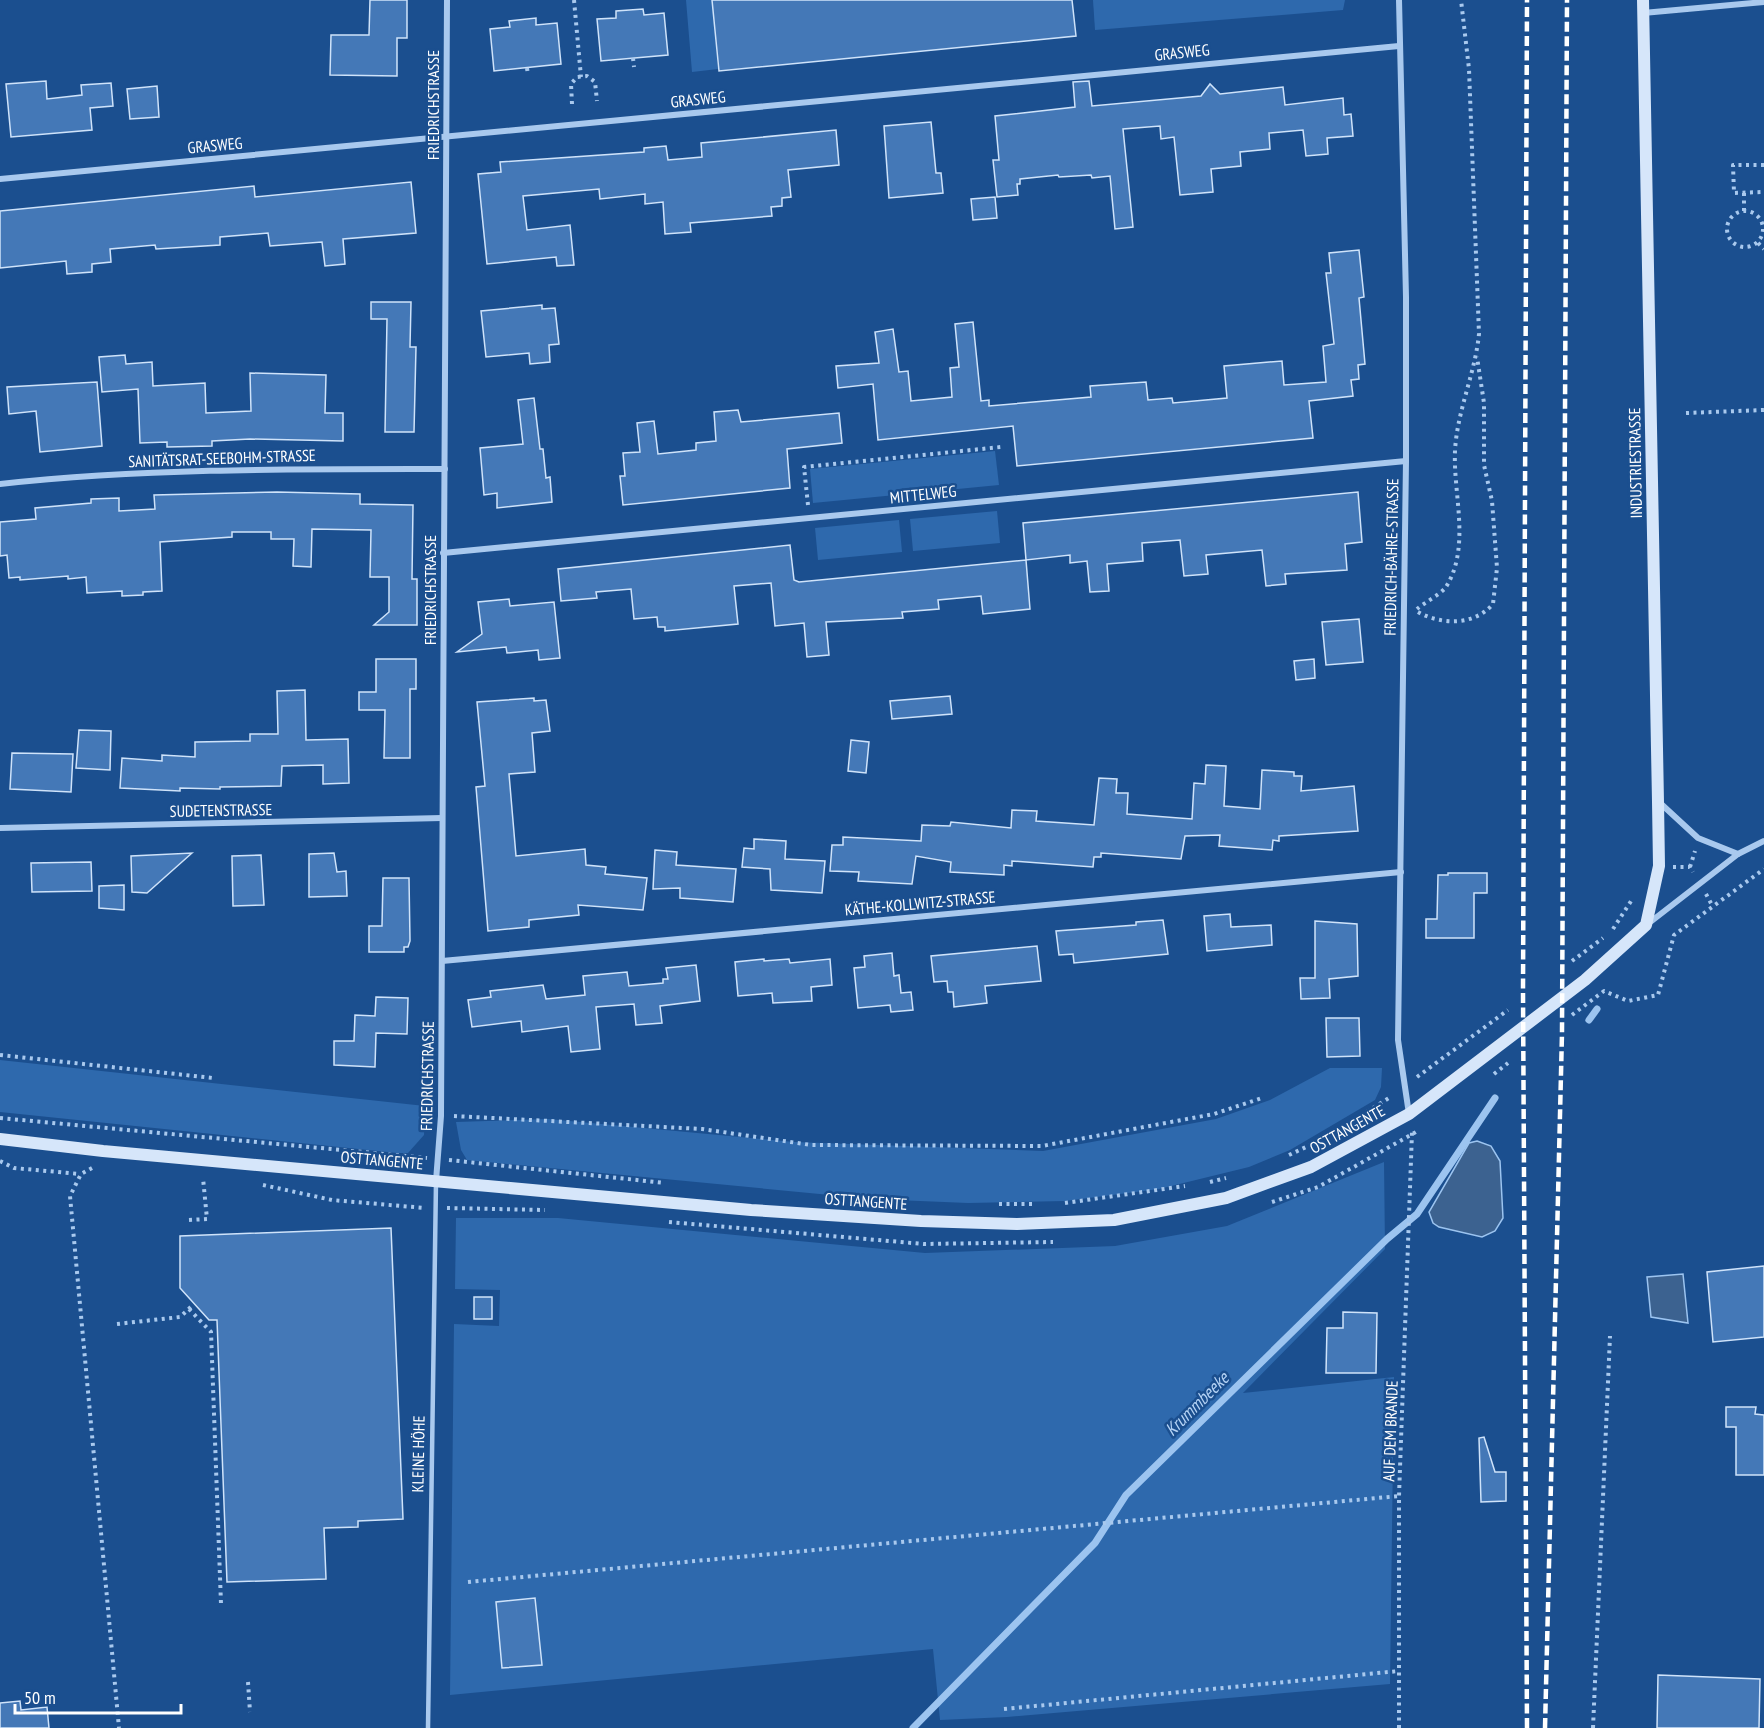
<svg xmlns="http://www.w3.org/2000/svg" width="1764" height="1728" font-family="'PT Sans Narrow',sans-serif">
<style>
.green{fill:#2e69ad}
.water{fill:#3c6290;stroke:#9cc4f0;stroke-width:1.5}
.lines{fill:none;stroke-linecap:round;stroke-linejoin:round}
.stream{stroke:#9cc4f0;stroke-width:7}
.building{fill:#4478b7;stroke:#cfe3fa;stroke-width:1.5}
.path{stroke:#a9c9ee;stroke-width:4;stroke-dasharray:3 4.5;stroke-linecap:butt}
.lane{stroke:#a9c9ee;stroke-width:4.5}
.street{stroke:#a9c9ee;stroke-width:6}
.secondary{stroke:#d6e6fa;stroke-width:12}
.rail{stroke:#fff;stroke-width:4.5;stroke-dasharray:10 4.5;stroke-linecap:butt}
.labels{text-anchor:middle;stroke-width:5;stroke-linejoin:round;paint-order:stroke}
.street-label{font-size:16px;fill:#fff;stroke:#1b4f8f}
.water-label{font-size:18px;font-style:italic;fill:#b5d3f5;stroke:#1b4f8f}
</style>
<rect width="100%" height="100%" fill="#1b4f8f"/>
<g class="green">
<path d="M686,0H712L718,69L692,72Z"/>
<path d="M1093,0H1345L1343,10L1095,30Z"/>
<path d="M995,451L999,485L813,503L810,469Z"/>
<path d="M997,511L1000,543L913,551L910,519Z"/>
<path d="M899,520L902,552L818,560L815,528Z"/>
<path d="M0,1060L425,1106L424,1135L408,1153H397L0,1112Z"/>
<path d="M1330,1068H1382L1381,1087L1375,1100L1290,1150L1249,1167L1159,1189L1065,1201L968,1203L872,1199L467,1160L461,1150L456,1122L548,1119L794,1142L1043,1151L1216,1119L1270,1100Z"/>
<path d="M1384,1162L1385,1249L1243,1393L1394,1377L1390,1684L1007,1717L940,1720L933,1649L450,1695L454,1324L499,1326L500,1290L455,1289L456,1218H558L925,1253L1115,1246L1227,1226Z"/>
</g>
<g class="water">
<path d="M1477,1141L1491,1146L1500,1161L1503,1218L1495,1231L1482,1237L1439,1227L1433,1223L1429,1212L1469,1143Z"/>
<path d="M1683,1274L1688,1323L1651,1317L1647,1277Z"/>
</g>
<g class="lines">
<g class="stream">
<path d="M1589,1020L1597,1009"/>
<path d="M913,1728L1095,1543L1126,1495L1387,1239L1417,1214L1495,1098"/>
</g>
</g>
<g class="building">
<path d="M370,0H407V38H397V76L330,75L331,35H369Z"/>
<path d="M712,0H1072L1076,36L719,71Z"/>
<path d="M643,9L644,15L664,13L668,55L601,61L597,19L616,18V11Z"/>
<path d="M536,18V25L557,23L561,64L494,71L490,29L510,27L509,21Z"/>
<path d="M46,81L47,99L82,95L81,85L111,83L113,106L90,108L92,130L11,137L6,84Z"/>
<path d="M1089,81L1092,106L1201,96L1210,84L1220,94L1283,87L1285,105L1343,98L1344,115L1351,114L1353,136L1327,138L1328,154L1306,156L1303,130L1269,133L1270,149L1240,152L1241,166L1211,169L1213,192L1180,195L1174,137L1161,139L1160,126L1123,129L1133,227L1115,229L1110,176L1092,178L1091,175L1059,177L1058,175L1020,179V184H1017L1018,195L997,197L993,160H999L995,116L1075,107L1073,82Z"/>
<path d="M157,86L159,117L130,119L127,89Z"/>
<path d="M931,122L936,173H941L943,193L889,198L884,126Z"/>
<path d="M836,130L839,165L788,170L791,197L782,198V206L771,207L772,216L690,223L691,232L665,234L663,202L645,204V194L600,199L599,189L523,196L527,230L570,225L574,265L557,266L556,257L487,264L478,174L501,172L500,162L644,152V148L666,146L668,160L702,157L701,143Z"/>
<path d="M411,182L416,233L343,239L345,264L325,266L322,242L270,246L268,233L220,237V245L156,249L155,245L110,249L111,262L92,264V272L67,274L66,261L0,268V211L254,186L255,197Z"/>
<path d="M995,197L997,218L973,220L971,199Z"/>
<path d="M1359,250L1364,297L1359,298L1365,364L1358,365L1359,379L1351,380L1353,396L1309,401L1313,438L1017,466L1013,426L878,440L873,384L838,388L836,366L879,363L875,332L893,329L899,372L908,371L911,401L952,397L950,368L959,367L955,324L973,322L981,401L989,400V406L1091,397L1090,386L1146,382L1148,400L1172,398L1173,403L1227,398L1224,366L1282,361L1284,385L1326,382L1323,346L1334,344L1326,273H1331L1329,253Z"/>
<path d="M371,302H411L410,347H416L414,432H385L387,319H371Z"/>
<path d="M542,305V309L555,308L559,344L549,345L550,362L530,364L529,353L486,357L481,311Z"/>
<path d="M125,355L126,364L152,362L153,386L205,383L206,413L251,411L250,373L326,375L325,413H343V441L250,439L212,441V446L167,447V442L140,443L138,389L102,392L99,357Z"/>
<path d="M97,382L102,446L40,452L36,411L9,414L7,387Z"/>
<path d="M534,398L540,449H543L546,478L550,477L552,502L497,508V493L484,495L480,448L523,444L518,400Z"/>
<path d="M738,410L741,422L839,413L842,443L787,449L790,488L623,505L620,476H625L623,453L640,452L637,423L654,421L658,454L696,450V443L716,441L714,412Z"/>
<path d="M277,492L360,494V504L413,505L412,579H417V625H374L389,612V577H370L371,530L312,529L311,567L293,566L294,539H271V532H232V537L160,542L162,591L143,592V595L122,596V591L87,593L86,577L68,579V576L20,580V577L9,578L7,555L0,556V522L36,519L35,508L91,503V499L119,498V511L155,509L154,495Z"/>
<path d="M1358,492L1362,542L1345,544L1347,570L1285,574L1286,584L1266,586L1262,550L1206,555L1208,574L1184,576L1180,540L1142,543L1143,561L1107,564L1109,591L1090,592L1087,561L1070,563V555L1026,560L1023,523Z"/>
<path d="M790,545L794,580L799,582L1026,560L1030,609L983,614L981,596L938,600L939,609L902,612L903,618L826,622L829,655L807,657L804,623L775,626L771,583L734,586L738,624L665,631V627H658L657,617L634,619L631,589L596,592L597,598L561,601L558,569Z"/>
<path d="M509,599L510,606L554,602L560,658L539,660L538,650L507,653L506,647L457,652L482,634L478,602Z"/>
<path d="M1359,619L1363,662L1326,665L1322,622Z"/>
<path d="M376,659H416V689H410V758H384L385,710H359V692H376Z"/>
<path d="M1314,659L1315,678L1296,680L1294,661Z"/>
<path d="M305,690L306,740L348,739L349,783L323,784V765L282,766L281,786L220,787V789L180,788V791L120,788L122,758L162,761V755L195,757V742L250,741V734H278L277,691Z"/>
<path d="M950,696L952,714L892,719L890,701Z"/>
<path d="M534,698V701L546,700L550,731L532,733L535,772L509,774L516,856L585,849L586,865L606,867L605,874L647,878L643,910L578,905L579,915L529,920V927L488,931L476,787L485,786L477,702Z"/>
<path d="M79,730L111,731L110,770L76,768Z"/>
<path d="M851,740L869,742L866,773L848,771Z"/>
<path d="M12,753L73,754L71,792L10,789Z"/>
<path d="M1206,765L1226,766L1224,806L1260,809L1262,770L1294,772V776H1302L1301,791L1354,786L1358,831L1279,836V841L1273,840L1272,850L1219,846L1220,835L1185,836L1181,859L1101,853V857H1094L1093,867L1012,861V866L1004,865V875L950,872L951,862L916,856L912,884L858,881L859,872L830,871L832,845H843V837L921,841L922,825L950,826L951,822L1011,828L1012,810L1037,811L1036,821L1094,825L1099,778L1117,779L1116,793H1128L1127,814L1192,819L1194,783L1205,784Z"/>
<path d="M754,839L786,841L785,859L825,861L822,893L771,890L770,869L742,867L744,848L754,849Z"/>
<path d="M655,850L677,852L676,865L736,869L733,902L680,898V888L653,889Z"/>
<path d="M192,853L147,893L132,892L131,856Z"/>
<path d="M334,853L337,872L346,871L347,896L309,897V854Z"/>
<path d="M261,855L264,905L233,906L232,856Z"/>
<path d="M91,862L92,891L32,892L31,863Z"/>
<path d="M1448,873H1487V893H1474V938H1426V919H1437L1438,875H1448Z"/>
<path d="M383,878H409L410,941L408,947H404V952H369V926H382Z"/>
<path d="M124,885V910L99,908V886Z"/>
<path d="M1230,914L1231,927L1271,925L1272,945L1207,951L1204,916Z"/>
<path d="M1163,920L1168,954L1074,963L1073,954L1059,955L1056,931L1136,925V922Z"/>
<path d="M1315,921L1357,924L1358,976L1329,979L1330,998L1301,999L1300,978H1315Z"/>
<path d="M1037,946L1041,981L985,986L987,1003L954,1007L953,992H948L947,981L934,982L931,956Z"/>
<path d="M892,953L894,976L899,975L901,993L911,992L913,1010L891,1012L890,1005L858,1008L854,968L865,967L864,956Z"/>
<path d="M764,959V961L789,959L790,963L830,959L832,985L811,987L812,1001L773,1003L772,993L738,996L735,962Z"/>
<path d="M696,965L700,1001L660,1006L662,1023L636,1025L634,1004L596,1007L600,1049L571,1052L568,1026L522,1032L521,1021L472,1027L468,1000L491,997L490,991L543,985L546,999L585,995L583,976L627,972L629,986L663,983V979H668L666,968Z"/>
<path d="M376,997L408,998L407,1034L376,1033L375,1067L334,1065V1041H354L355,1015L375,1016Z"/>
<path d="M1326,1018H1359L1360,1056L1327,1057Z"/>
<path d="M391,1228L403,1519L358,1521V1527L324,1528L326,1579L227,1582L217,1320H209L180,1288V1236Z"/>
<path d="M1764,1266V1337L1713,1342L1707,1272Z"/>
<rect x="474" y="1297" width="18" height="22"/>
<path d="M1343,1312L1377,1313L1376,1373H1326L1327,1328H1343Z"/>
<path d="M1726,1407H1756L1755,1414L1764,1415V1475H1736V1427H1726Z"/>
<path d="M1484,1437L1495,1472H1506V1501L1481,1502L1479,1438Z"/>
<path d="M535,1598L542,1665L502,1668L496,1602Z"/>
<path d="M1658,1675L1760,1679L1759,1728H1657Z"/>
<path d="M20,1701L21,1710L47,1707L49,1728H0V1703Z"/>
</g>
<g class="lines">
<g class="path">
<path d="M574,0L581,77"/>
<path d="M633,58L634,67"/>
<path d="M527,68L528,75"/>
<path d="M572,104L571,84L577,77L587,76L595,82L597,101"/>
<path d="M1764,165H1733L1734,193L1764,192"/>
<path d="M1744,193V211"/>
<circle cx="1745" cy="229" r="18"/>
<path d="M1758,243L1764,249"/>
<path d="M1686,413L1764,410"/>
<path d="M808,505L804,467L1001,447"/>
<path d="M1417,609C1425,602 1440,595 1446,587C1471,547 1453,494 1455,451C1457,411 1475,374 1479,334L1469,69L1461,0"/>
<path d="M1418,612C1441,625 1474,626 1493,604L1497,568L1492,501L1484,465V403L1477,357"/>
<path d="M1673,867H1690L1693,872"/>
<path d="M1690,867L1695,851"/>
<path d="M1706,894L1713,907"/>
<path d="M1613,929L1633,898"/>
<path d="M1572,961L1603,938"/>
<path d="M1572,1015L1604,991L1628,1001L1658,995L1674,935L1764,869"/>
<path d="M0,1055L213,1078"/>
<path d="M1494,1074L1508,1063"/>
<path d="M1417,1077L1508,1010"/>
<path d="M454,1116L702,1129L811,1145L1042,1146L1214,1114L1262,1098"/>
<path d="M0,1118L427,1158"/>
<path d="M1335,1132L1392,1096"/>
<path d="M1289,1155L1321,1140"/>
<path d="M449,1160L665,1183"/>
<path d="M0,1161L14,1168L80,1174"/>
<path d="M92,1168L81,1174L70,1196L119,1728"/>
<path d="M1210,1182L1226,1178"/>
<path d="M263,1185L332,1200L425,1208"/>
<path d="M1272,1202L1318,1187L1416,1132"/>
<path d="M1065,1203L1185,1186"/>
<path d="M999,1204H1033"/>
<path d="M447,1208L545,1210"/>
<path d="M189,1220L207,1219L203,1178"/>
<path d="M669,1222L924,1244L1053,1242"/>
<path d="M189,1309L211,1332L221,1604"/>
<path d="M117,1324L180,1317L194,1304"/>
<path d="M468,1582L1399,1496"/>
<path d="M248,1682L250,1712"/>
<path d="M1004,1709L1399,1671"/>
<path d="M1399,1728V1496L1412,1132"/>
<path d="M1593,1728L1610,1336"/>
</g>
<path class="lane" d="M428,1728L436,1182"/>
<g class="street">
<path d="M1399,0L1406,297V461L1398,1040L1409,1114"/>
<path d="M1643,13L1764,2"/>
<path d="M0,179L1399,46"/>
<path d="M0,484C148,468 296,469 445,469"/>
<path d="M443,553L1406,461"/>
<path d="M1659,802L1698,838L1738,854"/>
<path d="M0,828L442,818"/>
<path d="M1649,923L1738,854L1764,841"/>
<path d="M442,961L1401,872"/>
<path d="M436,1181L441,1116L447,0"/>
</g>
<path class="secondary" d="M0,1139L103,1151L751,1210L921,1221L1017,1224L1114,1220L1226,1198L1311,1167L1409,1114L1585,980L1646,925L1659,866L1658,802L1643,0"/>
<g class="rail">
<path d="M1527,1728L1523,991L1527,0"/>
<path d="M1545,1728L1562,1033L1567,0"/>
</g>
</g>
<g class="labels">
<g class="street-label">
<text transform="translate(1182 52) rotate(-6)" y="6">GRASWEG</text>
<text transform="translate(698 99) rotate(-6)" y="6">GRASWEG</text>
<text transform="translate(433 105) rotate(-90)" y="6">FRIEDRICHSTRASSE</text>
<text transform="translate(215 145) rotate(-5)" y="6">GRASWEG</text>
<text transform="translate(222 458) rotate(-2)" y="6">SANITÄTSRAT-SEEBOHM-STRASSE</text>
<text transform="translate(1635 463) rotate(-91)" y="6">INDUSTRIESTRASSE</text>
<text transform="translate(923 494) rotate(-6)" y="6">MITTELWEG</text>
<text transform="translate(1391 557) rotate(-89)" y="6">FRIEDRICH-BÄHRE-STRASSE</text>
<text transform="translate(430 590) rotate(-90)" y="6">FRIEDRICHSTRASSE</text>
<text transform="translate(221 810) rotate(-1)" y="6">SUDETENSTRASSE</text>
<text transform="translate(920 903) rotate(-5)" y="6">KÄTHE-KOLLWITZ-STRASSE</text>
<text transform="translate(427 1076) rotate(-89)" y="6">FRIEDRICHSTRASSE</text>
<text transform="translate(1347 1129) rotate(-29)" y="6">OSTTANGENTE</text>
<text transform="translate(382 1160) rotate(5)" y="6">OSTTANGENTE</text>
<text transform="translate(866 1201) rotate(4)" y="6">OSTTANGENTE</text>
<text transform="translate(1390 1431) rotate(-88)" y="6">AUF DEM BRANDE</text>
<text transform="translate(418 1454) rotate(-89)" y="6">KLEINE HÖHE</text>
</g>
<g class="water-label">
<text transform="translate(1197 1404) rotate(-45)" y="6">Krummbeeke</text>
</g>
</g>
<path d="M15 1704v9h166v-9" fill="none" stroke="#ffffff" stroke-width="3"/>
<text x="24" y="1704" font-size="18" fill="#ffffff" stroke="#1b4f8f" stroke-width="4.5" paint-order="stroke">50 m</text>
</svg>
